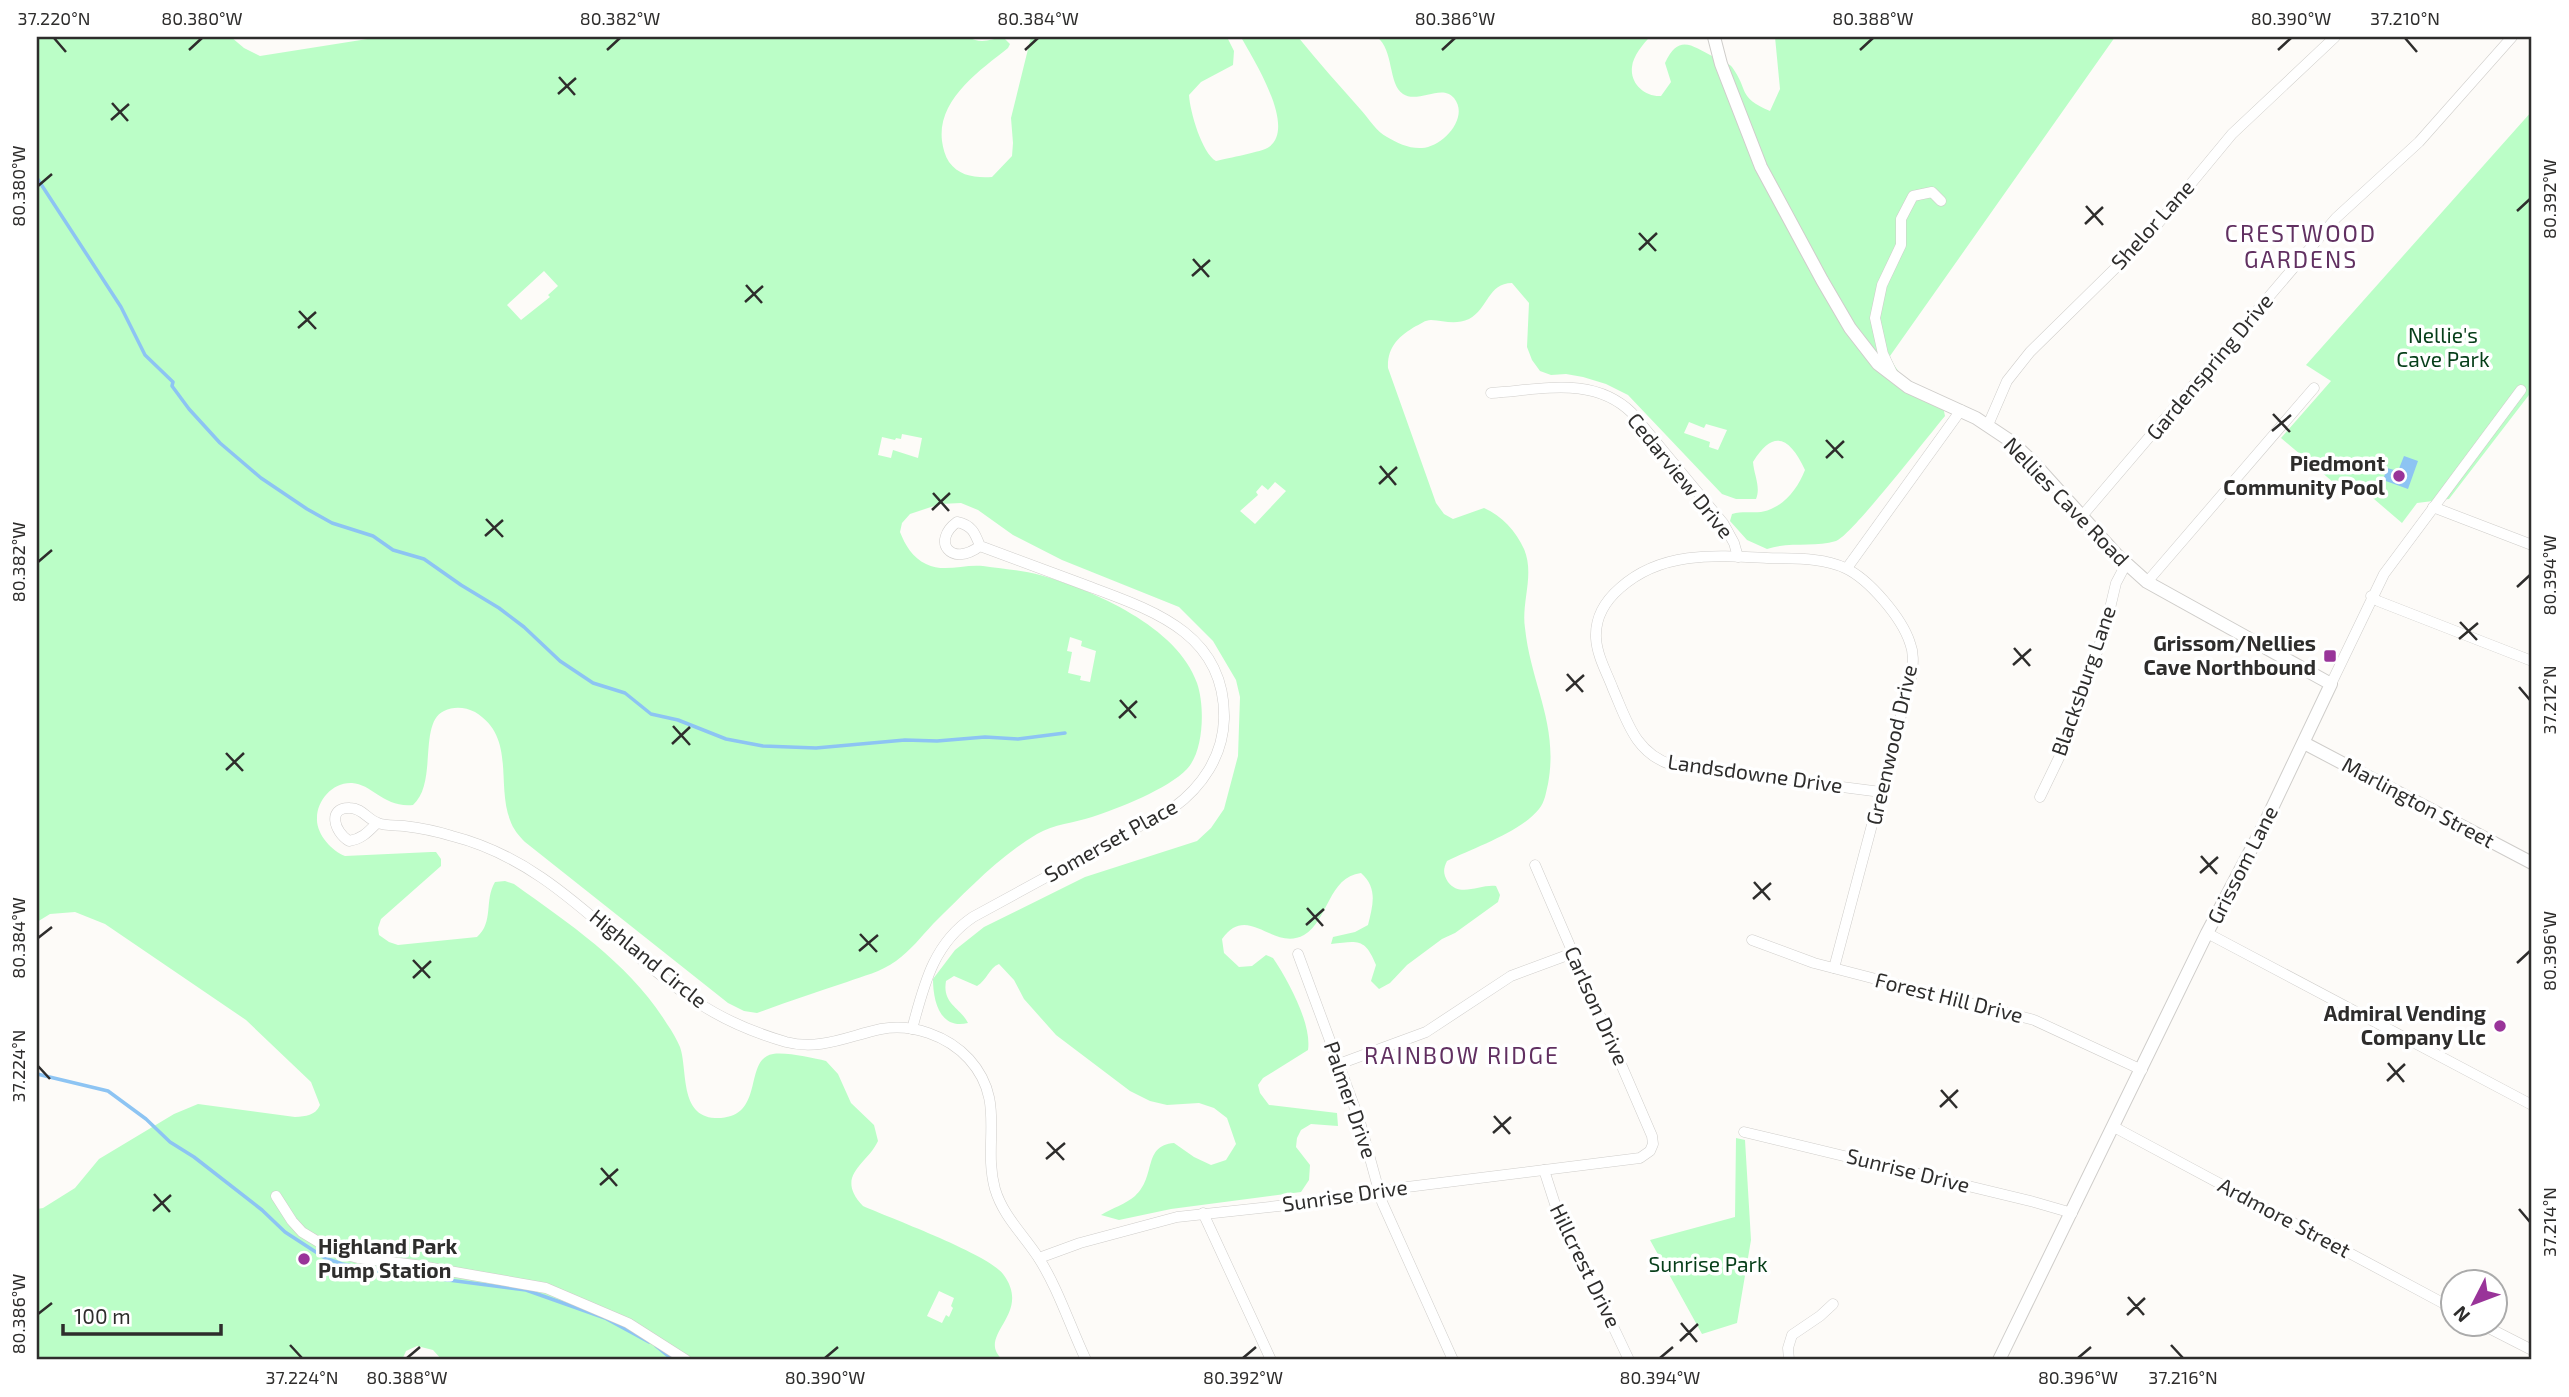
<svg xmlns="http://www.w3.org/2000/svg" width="2569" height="1397" font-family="'Exo 2',sans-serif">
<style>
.green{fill:#bbfec7;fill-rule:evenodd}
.water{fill:#8dc4f3}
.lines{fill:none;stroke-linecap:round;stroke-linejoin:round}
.stream{stroke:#8dc4f3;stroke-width:3.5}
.minor-casing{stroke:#cfcdca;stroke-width:11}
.tertiary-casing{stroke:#cfcdca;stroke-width:14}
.minor{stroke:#fff;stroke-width:10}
.tertiary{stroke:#fff;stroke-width:12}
.ticks{fill:none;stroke:#2e2d2c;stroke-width:2.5}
.poi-dot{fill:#993499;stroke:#fff;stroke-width:2.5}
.labels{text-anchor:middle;stroke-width:7;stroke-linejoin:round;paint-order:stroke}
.street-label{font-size:21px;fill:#2e2d2c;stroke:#fff}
.park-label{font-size:21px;fill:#063e19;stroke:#fff}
.poi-label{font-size:21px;font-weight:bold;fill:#2e2d2c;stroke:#fff;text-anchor:end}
.neighbourhood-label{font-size:23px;letter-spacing:2px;fill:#613061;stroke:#fff}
.neatline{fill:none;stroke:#2e2d2c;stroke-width:2.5}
.ticks-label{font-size:18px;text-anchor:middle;fill:#2e2d2c}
</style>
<rect width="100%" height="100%" fill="#fdfbf8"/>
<g class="green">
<path d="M37,37H231L244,48L260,56L380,37H968C980,44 990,40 1003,37L1010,44L1008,48C979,71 937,100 942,141C943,148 945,156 949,162C959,176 975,178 992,177L1012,156L1013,143L1011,118L1031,37H1227L1234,51L1233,65L1201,82L1189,95C1190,112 1202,153 1216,161C1228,158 1262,152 1269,147C1297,127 1253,59 1241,37H1298C1318,62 1340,86 1361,110C1369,119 1377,132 1387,137C1397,143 1410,149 1422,148C1442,147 1470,118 1454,98C1442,83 1418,104 1403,94C1388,84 1394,50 1377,37H1650C1643,44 1633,56 1632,67C1630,84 1645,97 1661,96L1671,82L1665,63C1679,33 1692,46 1714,57C1719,60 1729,63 1732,67C1749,90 1737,97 1770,111L1780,89L1775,37H2115L1890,356C1898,380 1921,387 1941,397L1945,416C1929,435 1851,536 1836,541C1814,548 1791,541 1767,549L1747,540L1730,521L1732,514C1742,511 1751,513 1761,512C1783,508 1797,490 1805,470C1790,438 1774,428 1753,462C1754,475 1761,487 1756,499H1736L1722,494L1628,395L1606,384L1583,377L1566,374L1551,375L1540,371L1532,360L1527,347L1529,303L1512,283C1488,283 1488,309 1469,319C1456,325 1444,321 1431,320C1425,320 1421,324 1416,326C1399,336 1387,347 1388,368L1436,503L1444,514L1453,519L1484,508C1502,516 1516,531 1524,549C1535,575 1521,602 1525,628C1531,685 1559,724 1548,784C1546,792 1545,802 1539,809C1521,832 1473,848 1447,861C1443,869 1443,874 1448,882C1460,898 1480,884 1496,886L1500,895L1498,902L1455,933L1442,939L1407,965L1390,983L1379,989L1371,981L1376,965C1365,937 1357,941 1331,944L1333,937L1355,932L1368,925C1373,905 1378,888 1361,873C1328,877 1329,920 1304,935C1273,952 1248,902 1222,939L1224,953L1239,967L1252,966L1266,955L1273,958C1288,980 1312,1024 1308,1050L1263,1078L1258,1085L1260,1093L1269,1105L1337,1113L1338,1126L1311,1124L1301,1130L1297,1138L1296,1147L1310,1165L1309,1180L1301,1192L1171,1209L1119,1220L1101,1215C1112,1208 1126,1204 1135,1196C1157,1176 1142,1146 1174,1143L1194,1157L1211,1165L1226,1160L1236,1144L1227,1118L1214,1108L1199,1103L1167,1105L1150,1101L1130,1091L1056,1035L1024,999L1014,980L999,964C989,968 987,980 977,986L954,976L946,981C942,1004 960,1007 968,1023C940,1030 933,1001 933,979L955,950L984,927L1085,877L1197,841L1211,828L1224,809L1238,756L1240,697L1236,680L1213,641L1179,607L1062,560L1013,535L978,510L961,503L940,504L910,514L902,523L900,532C905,545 913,558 926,564C944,573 963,564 983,566C1002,569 1022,570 1040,575C1093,590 1178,627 1197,683C1205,706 1204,751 1187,769C1168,789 1119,808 1092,817C1074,823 1054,824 1037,834C997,858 966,892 933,924C921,937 910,951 896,961C881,972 863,976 847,982C817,992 787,1002 757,1013L744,1011L728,1003L525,842C519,836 513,829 510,820C496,783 516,737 475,712C465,707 454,706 444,711C418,723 438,783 413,805C384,808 372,784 352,783C333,782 317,800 317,818C316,834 332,851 345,856L431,852H436L441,859V866L381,919L378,928L379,935L389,942L398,945L477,937C494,922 484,900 495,882L505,881L514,884C571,925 630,964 667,1024C672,1031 677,1040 680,1047C688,1070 679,1116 715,1118C767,1120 742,1059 773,1054C787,1052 813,1058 826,1061L838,1074L851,1103L874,1125L878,1141C867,1165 834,1175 863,1206C890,1218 988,1254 1003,1274C1034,1315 974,1335 1003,1360H442L433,1350L417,1346L406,1351L402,1360H37V1209L43,1208L75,1188L99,1159L174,1114L198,1104L295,1117C306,1116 315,1116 320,1105L311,1082L246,1020L105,924L75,912L50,914L37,922ZM544,271L558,286L548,295L550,297L521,320L507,305ZM1689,422L1704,428L1706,424L1727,430L1718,450L1709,447L1710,442L1684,433ZM902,434L922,438L918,458L893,450L891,458L878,455L882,437L895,440L896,438L901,439ZM1275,482L1286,491L1255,524L1240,511L1258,495L1256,492L1262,485L1268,490ZM1070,637L1082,641L1081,646L1096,651L1090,682L1080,680L1081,676L1068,673L1072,652L1067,651ZM939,1291L954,1298L951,1306L953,1308L949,1317L946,1315L942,1323L927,1316Z"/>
<path d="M2532,111V391L2449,499L2417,503L2402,523L2367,493L2333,482L2281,438L2331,381L2306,365Z"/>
<path d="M1736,1138L1745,1140L1751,1240L1737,1323L1702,1334L1650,1240L1735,1217Z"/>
</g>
<path class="water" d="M2404,456L2418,461L2408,489L2383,480L2387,468L2398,471Z"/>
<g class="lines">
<g class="stream">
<path d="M37,178L121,307L145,355L173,382L172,386L189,409L220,443L261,478L307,509L332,523L373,536L393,550L424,559L461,585L499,608L524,627L560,661L593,683L625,693L651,714L678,720L726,739L763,746L816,748L905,740L937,741L985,737L1018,739L1065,733"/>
<path d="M37,1074L108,1091L146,1119L170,1142L194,1157L262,1210L285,1232L325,1258L342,1264L379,1271L526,1290L605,1318L649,1342"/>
<path d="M656,1346L673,1360"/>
</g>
<g class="minor-casing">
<g id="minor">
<path d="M1893,375L1883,354L1875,318L1882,285L1901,245V219L1913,196L1932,192L1941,201"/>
<path d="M1491,393C1541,390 1593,375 1632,413L1723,523L1734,543L1738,557"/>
<path d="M1988,425L2007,381L2030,352L2146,238L2232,134L2335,37"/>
<path d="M2433,507L2532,545"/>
<path d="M2082,516L2336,218L2419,142L2512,37"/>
<path d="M1847,568L1961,410"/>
<path d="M2147,582L2314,388"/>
<path d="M2371,596L2378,601L2532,661"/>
<path d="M2331,684L2384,574L2521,390"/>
<path d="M2040,797L2068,739L2106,625L2116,583L2126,564"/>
<path d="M377,823C368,832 362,839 349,841C334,832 327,807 350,808C362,808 367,819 378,823C385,826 396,825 404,826C421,828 436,831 452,836C555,862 614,947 697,1002C724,1020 755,1033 786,1042C820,1051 848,1036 881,1029C912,1023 948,1036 969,1059C1007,1101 982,1142 995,1189C1003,1216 1023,1234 1038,1257C1058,1288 1070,1326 1086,1360"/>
<path d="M2207,933L2532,1105"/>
<path d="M1752,940L1814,963L2034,1020L2142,1070"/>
<path d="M1298,954L1360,1122L1382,1202L1453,1360"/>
<path d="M1834,968L1912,674C1913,663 1914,653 1910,643C1902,618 1869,579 1845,568C1822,557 1792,559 1767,558C1715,555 1661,551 1620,588C1605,601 1595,618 1596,638C1597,656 1607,673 1613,689C1627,721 1635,753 1672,765L1881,792"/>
<path d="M912,1029C924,985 933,944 973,917L1173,808C1202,787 1223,756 1224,719C1226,633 1152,610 1085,585C1050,572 1015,559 980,546C975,533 972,525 957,522C931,541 951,568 980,546"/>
<path d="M1339,1064L1426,1032L1511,976L1573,953"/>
<path d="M2114,1127L2454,1309"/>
<path d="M1744,1132L2034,1202L2072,1213"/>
<path d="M1544,1170L1555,1204L1629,1360"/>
<path d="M276,1196L292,1221L302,1232L335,1252L358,1258L415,1265L546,1288L628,1323L686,1360"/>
<path d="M1203,1213L1271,1360"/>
<path d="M1039,1258L1080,1243L1177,1217L1361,1197L1399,1188L1640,1158L1650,1151L1653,1144L1652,1136L1535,865"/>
<path d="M2481,1324L2532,1350"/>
<path d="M1789,1360L1788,1348L1792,1335L1820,1316L1833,1304"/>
</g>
</g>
<g class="tertiary-casing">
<g id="tertiary">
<path d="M1714,37L1721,64L1761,167L1822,280L1850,328L1878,364L1908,387L1976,418L2012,442L2033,462L2117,555L2147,582L2331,684L2264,825L2207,933L1999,1360"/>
<path d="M2304,743L2532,863"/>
</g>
</g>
<use href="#minor" class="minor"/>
<use href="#tertiary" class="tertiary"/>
</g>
<path class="ticks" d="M54,38L66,52M2405,38L2417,52M189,50L202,38M607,50L620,38M1025,50L1038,38M1442,50L1455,38M1860,50L1873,38M2278,50L2291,38M559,77L575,95M558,94L576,78M112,103L128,121M111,120L129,104M38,186L52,174M2086,206L2103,225M2517,211L2530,199M2085,224L2103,207M1639,233L1656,251M1639,250L1657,233M1193,259L1209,277M1192,276L1210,260M746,285L762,303M745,302L763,286M299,311L316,329M298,328L316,312M2273,414L2290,432M2272,431L2291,415M1826,440L1843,458M1826,458L1844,441M1380,466L1396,485M1379,484L1397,467M933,493L949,511M932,510L950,493M486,519L503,537M485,536L503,520M38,562L52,550M2517,587L2530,575M2460,622L2477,640M2459,639L2478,623M2014,648L2030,666M2013,665L2031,649M1567,674L1583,692M2519,687L2530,700M1566,691L1584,675M1120,700L1136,718M1119,718L1137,701M673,726L690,745M672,744L690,727M226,753L243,771M226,770L244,753M2201,856L2217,874M2200,873L2218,857M1754,882L1770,900M1753,899L1771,883M1307,908L1323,926M1306,925L1324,909M860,934L877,952M38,938L52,927M859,951L878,935M413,960L430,978M2517,963L2530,951M413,978L431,961M2388,1063L2404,1082M38,1066L50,1079M2387,1081L2405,1064M1941,1090L1957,1108M1940,1107L1958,1090M1494,1116L1510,1134M1493,1133L1511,1117M1047,1142L1064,1160M1046,1159L1065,1143M601,1168L617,1186M600,1185L618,1169M154,1194L170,1212M2519,1209L2530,1222M153,1211L171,1195M2128,1297L2144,1315M38,1314L52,1303M2127,1315L2145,1298M1681,1323L1697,1342M1680,1341L1698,1324M290,1345L302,1358M2171,1345L2183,1358M407,1358L420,1347M825,1358L838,1347M1243,1358L1256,1347M1660,1358L1673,1347M2078,1358L2091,1347"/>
<g class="poi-dot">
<circle cx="2399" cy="476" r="7"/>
<rect x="2323" y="649" width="14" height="14" rx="3.5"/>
<circle cx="2500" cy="1026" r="7"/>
<circle cx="304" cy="1259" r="7"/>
</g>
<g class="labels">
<g class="street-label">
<text transform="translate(2153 225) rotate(-48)" y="7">Shelor Lane</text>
<text transform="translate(2210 367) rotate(-50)" y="7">Gardenspring Drive</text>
<text transform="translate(1680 476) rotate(51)" y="7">Cedarview Drive</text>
<text transform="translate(2066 502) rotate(46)" y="7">Nellies Cave Road</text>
<text transform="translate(2084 681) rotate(-71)" y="7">Blacksburg Lane</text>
<text transform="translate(1892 745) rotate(-77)" y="7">Greenwood Drive</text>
<text transform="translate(1755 774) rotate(8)" y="7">Landsdowne Drive</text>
<text transform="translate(2418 803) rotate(28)" y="7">Marlington Street</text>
<text transform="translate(1111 841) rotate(-29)" y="7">Somerset Place</text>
<text transform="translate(2243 865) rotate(-63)" y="7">Grissom Lane</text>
<text transform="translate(648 959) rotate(39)" y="7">Highland Circle</text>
<text transform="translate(1949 998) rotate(14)" y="7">Forest Hill Drive</text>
<text transform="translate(1596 1006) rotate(66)" y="7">Carlson Drive</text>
<text transform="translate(1350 1100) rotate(71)" y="7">Palmer Drive</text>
<text transform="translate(1908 1171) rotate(14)" y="7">Sunrise Drive</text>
<text transform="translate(1345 1196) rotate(-8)" y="7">Sunrise Drive</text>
<text transform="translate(2284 1218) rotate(28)" y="7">Ardmore Street</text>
<text transform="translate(1585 1266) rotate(64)" y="7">Hillcrest Drive</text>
</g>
<g class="park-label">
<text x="2443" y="343">Nellie's<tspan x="2443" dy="24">Cave Park</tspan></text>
<text x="1708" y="1272">Sunrise Park</text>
</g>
<g class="poi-label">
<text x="2385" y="471">Piedmont<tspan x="2385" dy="24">Community Pool</tspan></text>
<text x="2316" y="651">Grissom/Nellies<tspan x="2316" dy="24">Cave Northbound</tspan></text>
<text x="2486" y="1021">Admiral Vending<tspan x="2486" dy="24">Company Llc</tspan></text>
<text x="318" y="1254" text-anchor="start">Highland Park<tspan x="318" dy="24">Pump Station</tspan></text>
</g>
<g class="neighbourhood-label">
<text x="2301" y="242">CRESTWOOD<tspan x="2301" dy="26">GARDENS</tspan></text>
<text x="1462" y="1064">RAINBOW RIDGE</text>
</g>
</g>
<rect width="2569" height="1397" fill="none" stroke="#ffffff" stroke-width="77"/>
<g transform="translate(2474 1303) rotate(228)"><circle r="33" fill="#ffffff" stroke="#ababab" stroke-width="2"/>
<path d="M0-5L12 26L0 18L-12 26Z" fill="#993499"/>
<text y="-10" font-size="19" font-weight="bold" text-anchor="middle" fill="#2e2d2c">N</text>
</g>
<path d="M63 1324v10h158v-10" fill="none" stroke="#2e2d2c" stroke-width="3.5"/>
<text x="74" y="1324" font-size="21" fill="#2e2d2c" stroke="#ffffff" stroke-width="5" paint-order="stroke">100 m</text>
<rect x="38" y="38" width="2492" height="1320" class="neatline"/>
<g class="ticks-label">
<text x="54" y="25">37.220°N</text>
<text x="202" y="25">80.380°W</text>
<text x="620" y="25">80.382°W</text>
<text x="1038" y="25">80.384°W</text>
<text x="1455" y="25">80.386°W</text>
<text x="1873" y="25">80.388°W</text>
<text x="2291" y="25">80.390°W</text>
<text x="2405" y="25">37.210°N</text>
<text transform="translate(19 186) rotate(-90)" y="6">80.380°W</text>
<text transform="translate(2550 199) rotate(-90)" y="6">80.392°W</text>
<text transform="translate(19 562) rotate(-90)" y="6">80.382°W</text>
<text transform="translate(2550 575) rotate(-90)" y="6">80.394°W</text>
<text transform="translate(2550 700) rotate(-90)" y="6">37.212°N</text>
<text transform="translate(19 938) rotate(-90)" y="6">80.384°W</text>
<text transform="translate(2550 951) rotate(-90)" y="6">80.396°W</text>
<text transform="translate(19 1066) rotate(-90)" y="6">37.224°N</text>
<text transform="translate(2550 1222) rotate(-90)" y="6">37.214°N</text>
<text transform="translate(19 1314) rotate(-90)" y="6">80.386°W</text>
<text x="302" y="1384">37.224°N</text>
<text x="407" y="1384">80.388°W</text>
<text x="825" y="1384">80.390°W</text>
<text x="1243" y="1384">80.392°W</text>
<text x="1660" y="1384">80.394°W</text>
<text x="2078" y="1384">80.396°W</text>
<text x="2183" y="1384">37.216°N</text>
</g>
</svg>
